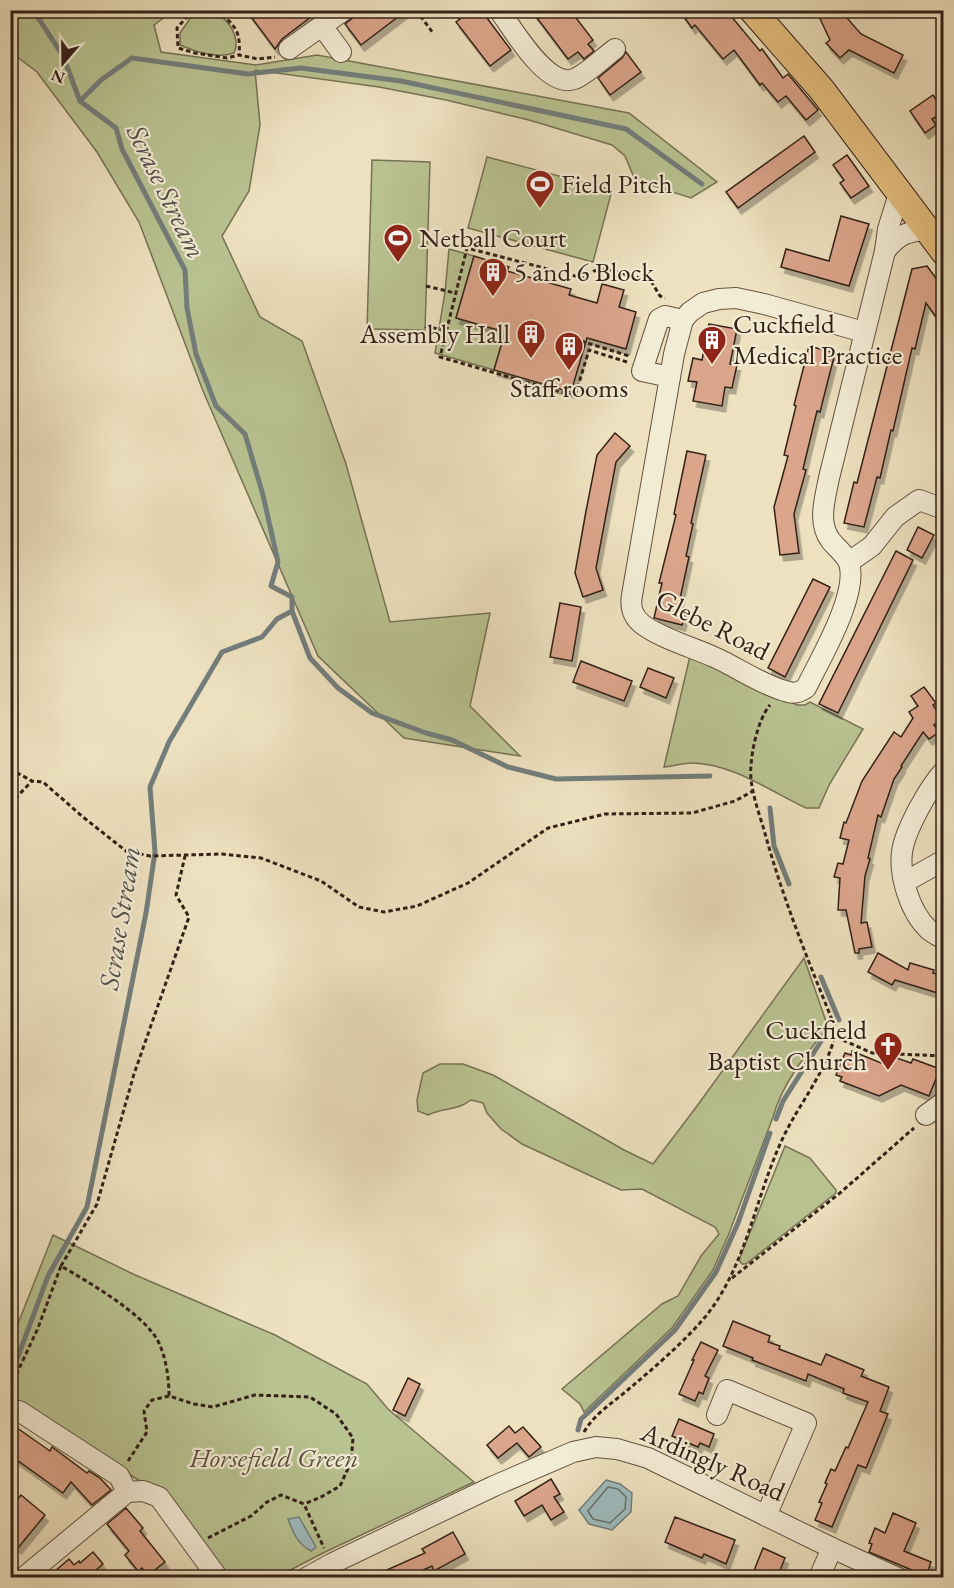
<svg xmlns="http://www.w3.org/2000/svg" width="954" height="1588" font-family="'EB Garamond',serif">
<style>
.green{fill:#b9c291;stroke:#767254;stroke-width:1.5}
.water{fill:#9ebbbd;stroke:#737d7b;stroke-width:1.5}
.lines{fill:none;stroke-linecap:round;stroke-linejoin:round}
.shore{stroke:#686e6a;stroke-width:1.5}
.stream{stroke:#737d7b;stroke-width:5}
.building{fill:#dba58c;stroke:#332117;stroke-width:1.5;filter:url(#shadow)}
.minor-casing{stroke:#625141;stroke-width:22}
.major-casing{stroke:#332117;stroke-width:28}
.path{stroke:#332117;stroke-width:3;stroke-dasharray:4.5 3;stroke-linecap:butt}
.minor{stroke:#f3ecd5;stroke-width:20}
.major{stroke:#e6c080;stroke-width:26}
.labels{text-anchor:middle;stroke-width:4.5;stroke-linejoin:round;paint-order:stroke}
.poi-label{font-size:27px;fill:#332117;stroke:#f3ecd5;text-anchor:start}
.street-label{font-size:27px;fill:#332117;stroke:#f3ecd5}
.park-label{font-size:27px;font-style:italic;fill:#5b513c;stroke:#f3ecd5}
.water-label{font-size:28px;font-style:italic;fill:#534f49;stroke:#f3ecd5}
</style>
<defs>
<filter id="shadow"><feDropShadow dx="3.5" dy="6" stdDeviation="0" flood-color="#0004"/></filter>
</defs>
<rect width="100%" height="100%" fill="#ede1bf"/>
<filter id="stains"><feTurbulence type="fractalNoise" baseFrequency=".00333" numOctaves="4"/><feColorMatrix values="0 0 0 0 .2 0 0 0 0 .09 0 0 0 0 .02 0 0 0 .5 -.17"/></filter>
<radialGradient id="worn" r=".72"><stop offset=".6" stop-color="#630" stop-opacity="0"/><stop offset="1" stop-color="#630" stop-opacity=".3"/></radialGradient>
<g class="green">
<path d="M196,10C201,10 210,10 215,12C229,20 241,38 234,53C218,59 196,52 180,45V33Z"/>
<path d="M10,11H173L154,25L161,52L256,65L317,55L629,113L717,182L691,198L635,180L625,156L612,145L529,120L446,100L379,87L255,70L260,125L249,191L222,236L260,317L302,341L346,464L390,622L490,613L470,706L520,756L404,738L318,656L203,391L139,222L97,152L37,72L11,52Z"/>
<path d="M487,157L612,190L593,262L468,228Z"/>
<path d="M372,160L430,162L425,330L367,329Z"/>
<path d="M449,249L474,256L456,318L505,332L494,370L435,353L445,292Z"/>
<path d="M690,656L797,705H805L810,702L863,729L829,785L819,808H806C772,792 731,763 692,763C683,763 673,766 664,767Z"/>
<path d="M804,958L828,1027C806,1054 782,1084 773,1117L728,1236L713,1270L672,1328L584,1412L580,1404L562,1389L662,1304L678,1296L701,1256L719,1234L715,1227L642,1189L621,1190L522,1144L501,1129L487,1113L483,1103L471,1100C455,1112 443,1107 428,1115L418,1111L417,1100L423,1073L440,1064H463L493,1075L624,1150L653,1164L697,1106Z"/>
<path d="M785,1146L810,1158L836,1190V1193L746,1264H742L739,1260Z"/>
<path d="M53,1235L133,1274L275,1335L367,1384L388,1409L474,1482L325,1552L277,1577H227L169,1496L135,1478L11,1396L10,1344Z"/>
</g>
<g class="water">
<path d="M606,1480L620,1484L632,1493L631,1512L612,1530L589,1524L579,1510Z"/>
<path d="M299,1517L316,1547L311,1551C298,1544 293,1533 288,1519Z"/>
</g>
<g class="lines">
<path class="shore" d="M608,1487L618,1489L626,1497L625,1509L610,1523L593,1519L588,1511Z"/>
<g class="stream">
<path d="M80,101L101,80L132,58L248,74L301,68L401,81L626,129L702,184"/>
<path d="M292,611L310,658L338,688L372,713L426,733L452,740L508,767L556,779L710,776"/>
<path d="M770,808L774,846L789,884"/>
<path d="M821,977L839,1020"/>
<path d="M776,1119L783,1101L825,1035"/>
<path d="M10,1378L48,1276L87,1207L146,913L155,852L150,787L169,742L222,652L262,637L277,619L292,611V597L271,586L278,562L263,495L245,434L216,406L196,354L187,308L185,270L122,149L116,128L80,101L63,56L33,10"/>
<path d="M578,1430L581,1419L590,1411L675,1330L716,1272L738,1223L770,1133"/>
</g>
</g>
<g class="building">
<path d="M246,10H320L282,39L275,49Z"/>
<path d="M356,10H407L361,45L345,24L355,16Z"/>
<path d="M454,10H481L511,50L490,66L456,22L460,19Z"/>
<path d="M531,10H570L593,40L588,44L594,51L584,59L578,52L568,59Z"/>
<path d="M679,10H726L760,51L762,49L783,78L788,74L818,110L806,120L786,96L778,102L762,83L760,85L734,50L723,59L695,25L692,28Z"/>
<path d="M816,10H840L861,34L903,55L894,73L849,50L840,58L826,43L830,40Z"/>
<path d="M626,52L641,72L610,95L598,78L622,58Z"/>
<path d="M933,95L944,112L932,119L936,125L925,133L910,111Z"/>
<path d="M804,136L815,152L738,208L726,192Z"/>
<path d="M847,155L869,186L851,198L840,183L844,180L833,165Z"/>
<path d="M841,216L869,224L849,286L781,267L786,249L829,261Z"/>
<path d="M474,256L509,267L507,271L571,289L569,295L597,303L602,284L624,290L619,307L636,312L626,349L587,338L571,392L494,370L505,332L456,318Z"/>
<path d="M927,266L944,289V328L926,303L915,349L912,348L893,431L891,430L880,478L877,477L864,527L844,523L854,482L857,483L912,269Z"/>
<path d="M709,324L737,329L730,364L737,365L732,388L725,387L722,406L693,401L697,382L688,381L693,358L702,360Z"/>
<path d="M809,346L835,353L820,412L817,411L803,469L806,470L794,514L799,553L780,555L774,507L788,456L784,455L796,406L794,405Z"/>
<path d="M615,433L630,446L616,462L596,568L603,590L583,597L575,573L586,511L597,455Z"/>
<path d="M687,451L706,455L691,523L693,524L686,556L689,557L678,608L686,610L682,625L654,618L662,583H659L676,515L674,514Z"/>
<path d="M918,527L934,535L922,558L907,550Z"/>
<path d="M896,551L913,560L838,713L819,704Z"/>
<path d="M813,579L830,587L785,677L768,668Z"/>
<path d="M560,603L581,607L572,661L550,657Z"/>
<path d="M581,661L632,681L624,701L573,682Z"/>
<path d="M648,668L674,678L666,698L640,687Z"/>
<path d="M924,687L936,703L933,705L942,719L934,725L939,732L929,739L923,732L901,766L902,767L894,779L881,817L878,815L868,858L870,859L865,876L861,923L867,922L872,947L859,949V953H855L846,910H838L840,878L834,877L838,863L843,864L849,840L840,838L844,822L846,823L862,781L894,732L901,737L913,718L909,712L918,706L911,696Z"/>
<path d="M878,953L908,970L910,963L934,970L933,973L944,976V995L895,980L892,985L868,972Z"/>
<path d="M852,1051L881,1063L894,1057L911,1063L913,1059L940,1069L929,1096L901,1085L879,1096L840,1081L842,1077L836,1075L845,1053L851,1055Z"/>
<path d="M733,1321L770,1336L768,1342L780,1346L779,1349L821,1365L826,1354L864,1370L861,1376L889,1387L880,1411L888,1414L866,1468L858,1465L832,1527L815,1520L822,1503L819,1502L827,1484L825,1483L831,1469L835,1471L846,1447L848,1448L868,1402L843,1393L844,1389L808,1374L806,1381L752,1360L753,1358L723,1346Z"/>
<path d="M701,1342L718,1350L705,1376L709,1378L703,1394L699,1392L695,1401L679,1394L694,1360H692Z"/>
<path d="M408,1378L420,1384L405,1416L393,1410Z"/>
<path d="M679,1419L714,1434L709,1447L700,1443L698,1447L672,1436Z"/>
<path d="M10,1423L50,1451L52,1447L87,1473L89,1471L100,1478L111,1490L92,1505L71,1482L63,1493L10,1455Z"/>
<path d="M509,1426L515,1433L523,1427L541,1447L529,1457L517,1443L498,1458L487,1445Z"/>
<path d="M551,1479L560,1494L554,1497L564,1512L551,1520L542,1505L524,1516L515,1501Z"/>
<path d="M21,1495L45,1515L18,1548L10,1542V1508Z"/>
<path d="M126,1508L143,1528L140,1531L165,1562L148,1575L142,1568L138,1571L125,1555L129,1551L107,1524Z"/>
<path d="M893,1513L916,1523L904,1551L931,1562L926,1576L869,1552L872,1544L869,1543L875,1528L885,1533Z"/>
<path d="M675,1517L735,1540L726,1564L704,1554L702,1558L665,1542Z"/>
<path d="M453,1532L465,1554L434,1571L432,1566L405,1578H369L425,1553L422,1549Z"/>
<path d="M763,1548L785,1558L777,1578H751Z"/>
<path d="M93,1552L103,1564L96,1570L102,1578H47L69,1559L74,1565L79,1561L80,1563Z"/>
</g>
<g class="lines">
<g class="minor-casing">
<g id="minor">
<path d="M499,10C513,29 547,89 574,79C586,75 604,57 615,49"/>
<path d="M322,26L341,52"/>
<path d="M289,49L344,10"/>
<path d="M885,251C898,235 907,231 927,230"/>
<path d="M864,332L764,304L736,298L719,299L703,303L690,312L683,320L674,354L632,595C630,607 632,616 642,624C658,637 694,648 714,657C737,667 760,684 785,691C794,694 798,693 806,688C820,659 859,594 849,563C846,555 836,547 831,541C817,523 825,499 829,478L885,251L888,229L899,194"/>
<path d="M670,377L642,371L659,319L665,316L683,320"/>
<path d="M849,562L872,546L895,517L919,500L944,509"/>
<path d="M944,771C929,787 905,830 902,852C899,876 910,912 928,929C932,933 938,936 944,939"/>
<path d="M905,882L944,860"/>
<path d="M926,1115L944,1102"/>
<path d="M19,1411L119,1476L127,1492L143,1491L159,1497L218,1578"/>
<path d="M717,1415L727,1390L806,1423L766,1516"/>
<path d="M23,1578L127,1492"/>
<path d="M306,1578L331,1564L494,1486L573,1452L596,1447L617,1449L648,1458L832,1548L898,1578"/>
<path d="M819,1578L832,1548"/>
</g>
</g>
<g class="major-casing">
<path id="major" d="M752,10L822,90L944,252"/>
</g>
<g class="path">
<path d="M193,10L177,28L178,48L195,53L227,58L239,55L258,59L275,57"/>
<path d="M216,10C235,25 241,31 239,55"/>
<path d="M416,10L433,33"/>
<path d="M426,286L455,293"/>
<path d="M425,326L446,331"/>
<path d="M581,341L629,356"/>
<path d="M627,362L589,350L575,396L440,357L467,248L583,278L594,271L606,269L651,281L660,296L665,298"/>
<path d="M10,769L32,781L43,782L83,817L126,851L150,856L222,854L261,858L321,881L359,907L384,912L417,906L468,883L548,828L605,814L692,813L735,801L753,791"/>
<path d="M10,804L32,781"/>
<path d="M836,1037L872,1053L944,1056"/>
<path d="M61,1266L97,1204L134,1074L189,917L176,895L185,856"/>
<path d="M732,1278L840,1193L914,1128"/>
<path d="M10,1388L38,1328L61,1266C88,1282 143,1313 158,1341C166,1357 169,1378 169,1396"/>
<path d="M584,1432C595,1413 614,1402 630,1388C656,1366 684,1342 706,1316C752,1258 757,1179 794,1117C806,1096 837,1051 835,1027C810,965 784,902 766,837C761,818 753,799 751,779C749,760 757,720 770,705"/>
<path d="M128,1461L147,1432L144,1411L152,1400L169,1396L194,1404L213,1407L255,1395L310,1397L336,1414L353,1438L351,1462L340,1486L321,1497L304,1504"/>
<path d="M208,1538L251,1516L267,1502L281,1495L304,1504L324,1548"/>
</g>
<use href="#minor" class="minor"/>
<use href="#major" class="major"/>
</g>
<defs>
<g id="stadium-pin" transform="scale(1.5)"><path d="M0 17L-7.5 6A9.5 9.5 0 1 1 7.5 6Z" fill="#8f2418" stroke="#f3ecd5"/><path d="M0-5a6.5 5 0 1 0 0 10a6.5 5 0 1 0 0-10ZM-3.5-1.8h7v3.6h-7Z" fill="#fff"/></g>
<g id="building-pin" transform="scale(1.5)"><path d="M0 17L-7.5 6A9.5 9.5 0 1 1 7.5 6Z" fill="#8f2418" stroke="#f3ecd5"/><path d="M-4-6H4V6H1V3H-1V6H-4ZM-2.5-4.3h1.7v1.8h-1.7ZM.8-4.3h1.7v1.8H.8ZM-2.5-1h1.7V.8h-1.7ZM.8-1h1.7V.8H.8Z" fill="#fff"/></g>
<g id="church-pin" transform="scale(1.5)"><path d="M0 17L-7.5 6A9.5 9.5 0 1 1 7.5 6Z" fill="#8f2418" stroke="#f3ecd5"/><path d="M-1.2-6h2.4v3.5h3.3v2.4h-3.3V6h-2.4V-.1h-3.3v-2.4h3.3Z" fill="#fff"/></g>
</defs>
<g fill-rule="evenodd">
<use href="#stadium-pin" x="540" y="184"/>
<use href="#stadium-pin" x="398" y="238"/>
<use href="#building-pin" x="493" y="272"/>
<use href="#building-pin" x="531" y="334"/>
<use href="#building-pin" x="712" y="340"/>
<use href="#building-pin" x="569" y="346"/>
<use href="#church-pin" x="888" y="1046"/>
</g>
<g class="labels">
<g class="poi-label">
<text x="561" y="193">Field Pitch</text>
<text x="419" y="247">Netball Court</text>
<text x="514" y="281">5 and 6 Block</text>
<text x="733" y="333">Cuckfield<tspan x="733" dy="31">Medical Practice</tspan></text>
<text x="510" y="343" text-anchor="end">Assembly Hall</text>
<text x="569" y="397" text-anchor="middle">Staff rooms</text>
<text x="867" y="1039" text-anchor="end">Cuckfield<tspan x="867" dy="31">Baptist Church</tspan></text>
</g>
<g class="street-label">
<text transform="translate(713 625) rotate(27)" y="9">Glebe Road</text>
<text transform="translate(713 1462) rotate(24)" y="9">Ardingly Road</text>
</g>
<g class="park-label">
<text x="274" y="1467">Horsefield Green</text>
</g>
<g class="water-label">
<text transform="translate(167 191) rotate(64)" y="10">Scrase Stream</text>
<text transform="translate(119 918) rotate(-81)" y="10">Scrase Stream</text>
</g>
</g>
<rect width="954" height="1588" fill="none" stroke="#ede1bf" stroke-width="36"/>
<rect x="12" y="12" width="930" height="1564" fill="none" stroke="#332117" stroke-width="3"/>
<rect x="18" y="18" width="918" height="1552" fill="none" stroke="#332117" stroke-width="1.5"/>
<g transform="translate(63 63) rotate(200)" stroke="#f3ecd5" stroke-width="4.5" paint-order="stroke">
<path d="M0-4.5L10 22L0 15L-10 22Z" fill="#332117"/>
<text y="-9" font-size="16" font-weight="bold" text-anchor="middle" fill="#332117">N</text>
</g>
<rect width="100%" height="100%" filter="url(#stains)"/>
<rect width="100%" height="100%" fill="url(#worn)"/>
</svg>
